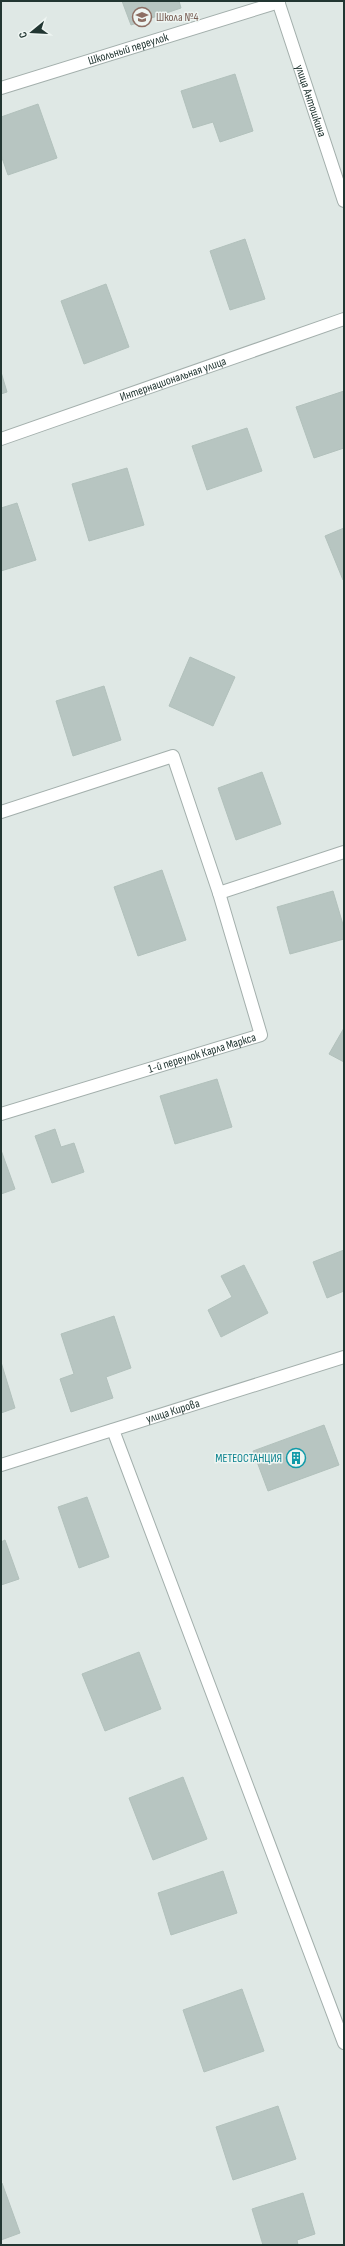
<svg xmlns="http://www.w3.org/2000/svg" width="345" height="2246" font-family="'Sofia Sans Condensed',sans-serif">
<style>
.building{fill:#b7c5c1;stroke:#b2c1bc}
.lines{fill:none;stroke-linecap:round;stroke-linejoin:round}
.street-casing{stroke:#a3afac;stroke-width:14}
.street{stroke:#fff;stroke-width:12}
.labels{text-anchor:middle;stroke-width:3;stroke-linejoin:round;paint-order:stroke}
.education-label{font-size:12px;fill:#785e54;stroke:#eef5f2;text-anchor:start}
.street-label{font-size:12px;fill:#223632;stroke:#eef5f2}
.culture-label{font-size:12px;fill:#0d838f;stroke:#eef5f2;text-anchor:end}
</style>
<rect width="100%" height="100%" fill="#dfe8e5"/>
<g class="building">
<path d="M122,1H179L181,8L131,25Z"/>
<path d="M235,74L253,131L220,142L213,122L193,128L181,91Z"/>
<path d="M38,104L57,158L8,175L1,155V117Z"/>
<path d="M245,239L265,299L230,310L210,251Z"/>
<path d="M106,284L129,347L84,364L61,301Z"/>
<path d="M1,372L7,392L1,394Z"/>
<path d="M344,391V448L314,458L296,407Z"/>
<path d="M247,428L262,471L207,490L192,446Z"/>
<path d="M127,468L144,525L89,541L72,484Z"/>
<path d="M17,503L36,560L1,571V508Z"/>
<path d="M344,528V580H343L325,536Z"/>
<path d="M190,657L235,677L213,726L169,706Z"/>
<path d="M104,686L121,740L73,756L56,701Z"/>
<path d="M262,772L281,824L236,840L218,788Z"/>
<path d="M162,870L186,940L138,956L114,887Z"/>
<path d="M333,891L344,928V939L290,954L277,907Z"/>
<path d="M344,1028V1062L329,1054Z"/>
<path d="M217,1079L232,1127L175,1144L160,1096Z"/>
<path d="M55,1129L61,1147L74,1143L84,1172L52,1183L35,1136Z"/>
<path d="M1,1150L15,1189L1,1194Z"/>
<path d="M344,1250V1291L327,1298L313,1262Z"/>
<path d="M244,1265L268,1313L221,1337L208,1310L232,1297L221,1276Z"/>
<path d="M114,1316L131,1368L106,1377L113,1398L71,1412L60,1379L74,1374L61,1334Z"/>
<path d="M1,1362L15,1408L1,1413Z"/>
<path d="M324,1425L339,1465L268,1491L253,1451Z"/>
<path d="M87,1497L109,1557L79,1568L58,1507Z"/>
<path d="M5,1540L19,1579L1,1585V1542Z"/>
<path d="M139,1652L161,1709L105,1731L82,1674Z"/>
<path d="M183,1777L207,1839L153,1860L129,1798Z"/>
<path d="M223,1871L237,1913L171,1935L158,1893Z"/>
<path d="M242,1989L264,2051L204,2072L183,2010Z"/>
<path d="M278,2106L296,2159L233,2180L216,2127Z"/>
<path d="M2,2183L20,2233L1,2240V2184Z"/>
<path d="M303,2193L315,2234L297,2240L298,2245H263L252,2209Z"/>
</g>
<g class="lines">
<g class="street-casing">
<g id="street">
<path id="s1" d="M278,1L344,201"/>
<path id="s2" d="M1,88L279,2"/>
<path id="s3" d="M1,439L344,319"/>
<path d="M1,812L173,756L219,893L344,852"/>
<path id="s4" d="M1,1114L261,1035L219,893"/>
<path d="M113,1430L344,2043"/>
<path id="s5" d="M1,1465L344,1357"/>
</g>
</g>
<use href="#street" class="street"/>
</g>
<defs>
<g id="school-ring" transform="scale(1)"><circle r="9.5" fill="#eef5f2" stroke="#8d6e63" stroke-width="1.5"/><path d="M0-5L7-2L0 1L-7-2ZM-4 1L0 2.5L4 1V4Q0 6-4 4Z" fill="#8d6e63"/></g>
<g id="building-ring" transform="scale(1)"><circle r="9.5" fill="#eef5f2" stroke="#0f9aa8" stroke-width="1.5"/><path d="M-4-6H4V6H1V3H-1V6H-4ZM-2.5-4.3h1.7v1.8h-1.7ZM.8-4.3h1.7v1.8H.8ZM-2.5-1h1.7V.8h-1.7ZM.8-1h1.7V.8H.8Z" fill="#0f9aa8"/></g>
</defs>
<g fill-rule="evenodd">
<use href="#school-ring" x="142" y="17"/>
<use href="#building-ring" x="296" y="1458"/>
</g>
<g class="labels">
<g class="education-label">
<text x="156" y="21">Школа №4</text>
</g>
<g class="street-label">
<text dy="4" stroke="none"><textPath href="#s2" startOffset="133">Школьный переулок</textPath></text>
<text dy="4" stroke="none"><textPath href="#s1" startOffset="105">улица Антошкина</textPath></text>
<text dy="4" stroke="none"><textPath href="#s3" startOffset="182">Интернациональная улица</textPath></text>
<text dy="4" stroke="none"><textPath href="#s4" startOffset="210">1-й переулок Карла Маркса</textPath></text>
<text dy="4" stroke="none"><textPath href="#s5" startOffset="180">улица Кирова</textPath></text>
</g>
<g class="culture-label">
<text x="282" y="1462">МЕТЕОСТАНЦИЯ</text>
</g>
</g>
<rect width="345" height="2246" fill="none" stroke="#223632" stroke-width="4"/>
<g transform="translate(32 32) rotate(252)" stroke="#eef5f2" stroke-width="3" paint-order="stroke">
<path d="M0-3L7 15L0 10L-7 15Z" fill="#223632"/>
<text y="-6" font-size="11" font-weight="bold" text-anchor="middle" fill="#223632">С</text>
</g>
</svg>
